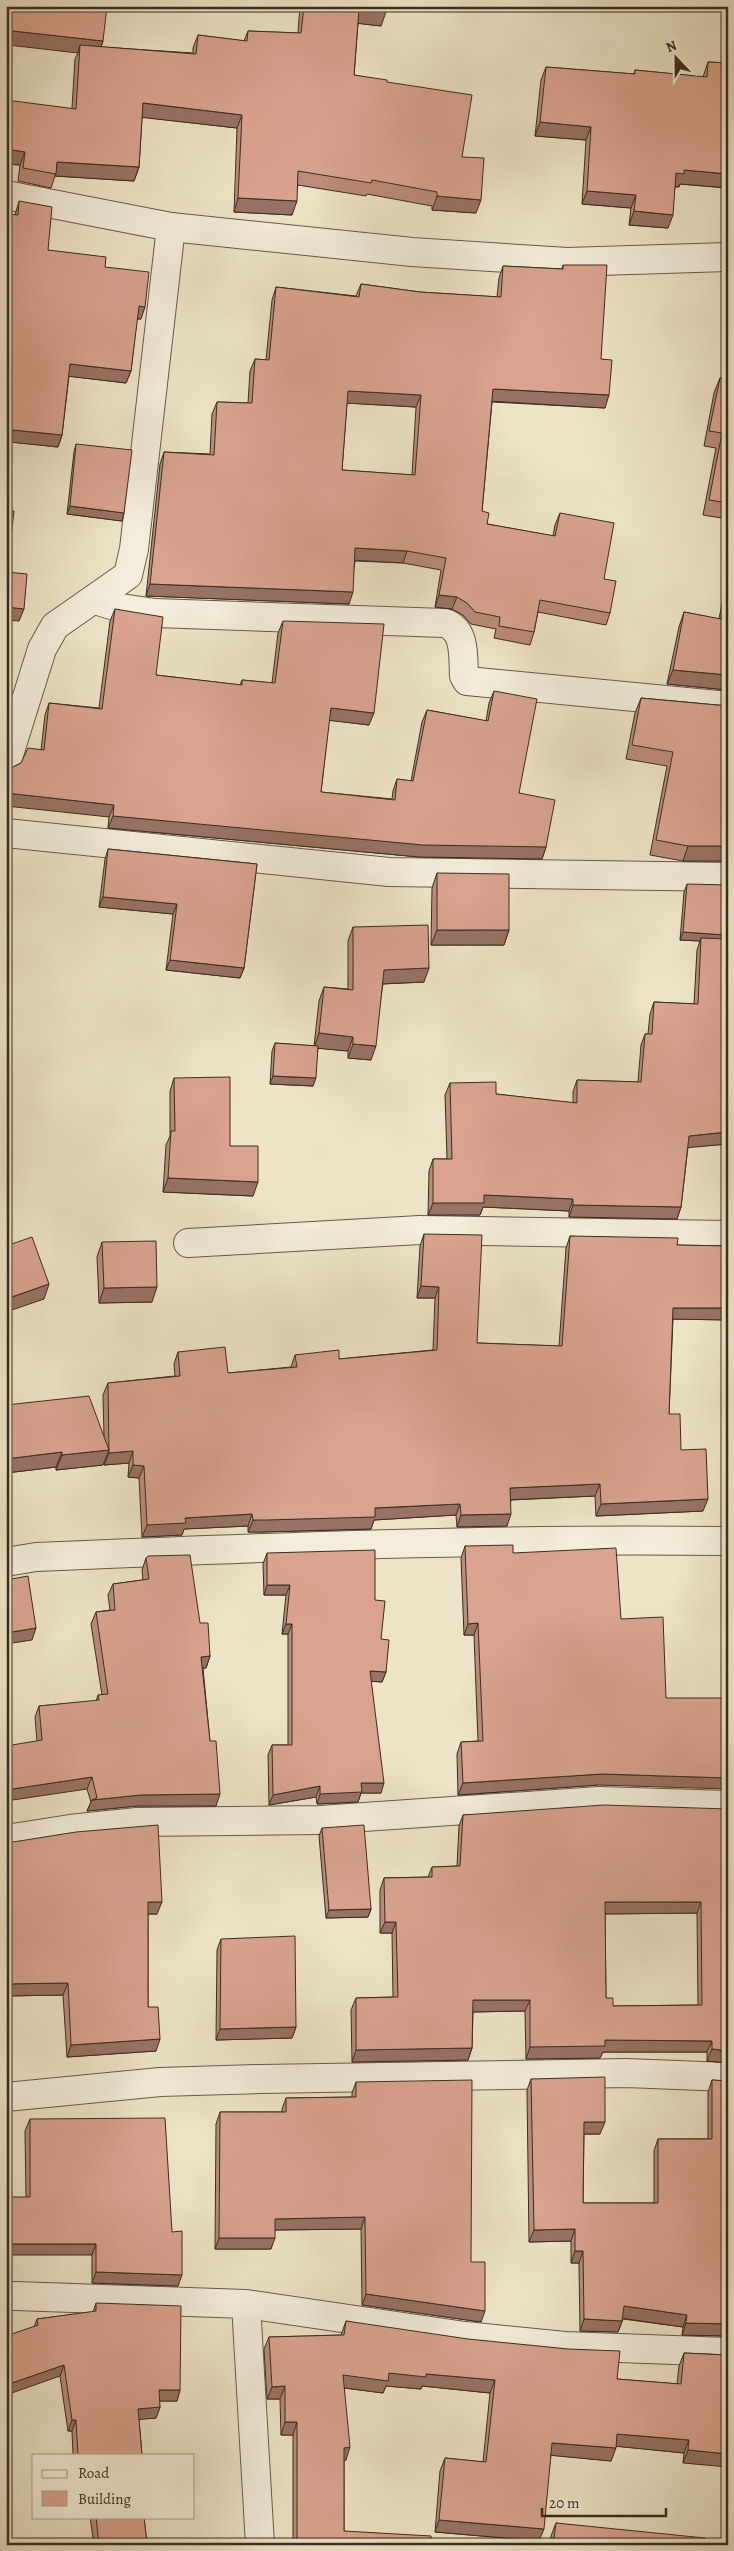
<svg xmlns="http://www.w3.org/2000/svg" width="734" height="2551" font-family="Alegreya,serif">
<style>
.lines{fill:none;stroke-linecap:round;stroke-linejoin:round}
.minor-casing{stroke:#685a4a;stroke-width:30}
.minor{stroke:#f3eddb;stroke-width:28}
.wall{fill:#bb8c7b;stroke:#3b2c21;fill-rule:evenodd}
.shaded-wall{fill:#987264;stroke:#3b2c21}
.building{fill:#d9a38f;stroke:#3b2c21;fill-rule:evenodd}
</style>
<rect width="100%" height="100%" fill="#ede4c7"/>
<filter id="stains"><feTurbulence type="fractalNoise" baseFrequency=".004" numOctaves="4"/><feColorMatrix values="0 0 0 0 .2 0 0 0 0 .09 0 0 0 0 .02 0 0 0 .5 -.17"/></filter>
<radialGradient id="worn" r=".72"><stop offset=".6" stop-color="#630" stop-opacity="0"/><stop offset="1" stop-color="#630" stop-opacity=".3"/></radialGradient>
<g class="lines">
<g class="minor-casing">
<g id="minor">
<path d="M6,195L171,227L412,252L567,262L728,257"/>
<path d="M95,600L121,608L155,613L445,623C466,630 463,657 464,676L467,681L728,706"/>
<path d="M6,764L42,649L55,626L128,575L134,549L171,227"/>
<path d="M6,833L389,872L728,877"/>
<path d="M188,1243L420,1230L728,1235"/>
<path d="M6,1562L36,1557C267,1547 497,1538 728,1541"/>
<path d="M6,1839L70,1829L137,1822L320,1820L599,1801L728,1805"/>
<path d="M6,2097L160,2082L260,2079L626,2073L728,2077"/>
<path d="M15,2296L246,2304L465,2336L565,2346L728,2352"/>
<path d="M246,2304L260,2545"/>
</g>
</g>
<use href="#minor" class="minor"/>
</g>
<g class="wall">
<path d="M6,6L103,41L101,47L193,53V48L198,35L244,41L248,31L298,33L300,6H386L381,26L358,23L354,75L387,82L462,157L476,213L432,210V206L367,194L366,196L298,185L292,215L234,212L237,128L142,117L139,167L134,181L55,176L51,188L18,181L20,165L6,164L72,108L75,59L78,53Z"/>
<path d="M708,62L728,63V188L680,184L679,187H675L668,228L629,225L631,208L582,204L586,140L535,136L541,80L546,67L634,74L635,70L703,77Z"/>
<path d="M19,201L48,250L105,267L141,319H137L131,371L126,383L69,376L62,435L58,447L12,442L15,215Z"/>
<path d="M563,265L601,359L605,408L492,402L482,511L487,524L553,536L555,525L560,513L604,579L610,613L606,625L538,612L534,632L530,645L494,638L496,629L471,624L463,615L452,609L435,607L441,570L403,563L355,561L349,604L146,596L160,464L164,452L210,454L212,414L217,402L248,403L250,371L255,359L266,360L272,300L276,287L356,296L361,284L420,292L497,297L499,278L503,266L562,269ZM347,403L416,407L412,475L342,470Z"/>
<path d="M728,303V328L726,327Z"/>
<path d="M720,378L728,379V519L703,515L716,448L704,446L714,393Z"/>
<path d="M76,444L124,513L122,521L67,514L74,452Z"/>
<path d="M728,572V690L667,684L679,627L684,612L719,619Z"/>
<path d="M115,609L156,675L240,685L242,680L272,683L278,633L283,621L369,725L329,720L321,792L392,799L393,791L397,779L411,781L422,722L427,710L486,721L489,703L494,691L519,793L546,847L542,859L419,857L108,828L109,817L13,767L21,763L41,750L45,715L49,703L99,708L110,621Z"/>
<path d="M641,698L728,706V861H683L650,855L667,766L626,759L635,713Z"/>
<path d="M108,849L257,864L244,968L240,978L166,970L173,914L99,907L105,859Z"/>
<path d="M437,873L509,930L504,945H431L432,888Z"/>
<path d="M687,884L725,935L724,939L728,1144L688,1147L681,1207L677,1219L569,1217V1211L483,1207L480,1215H428L429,1171L433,1159H447L445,1095L450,1083L496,1094L573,1103V1092L577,1080L638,1082L641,1045L645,1034H648L650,1014L654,1002L694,1004L697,950L700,941L680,940L684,892Z"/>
<path d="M353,927L424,982L383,984L371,1060L348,1058V1051L318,1048L313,1086L270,1084L272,1051L275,1043L314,1046L319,1001L324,987L348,989V941Z"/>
<path d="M174,1078L230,1146L253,1196L163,1192L166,1145L170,1136V1091Z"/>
<path d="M424,1234L477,1343L559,1346L566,1248L570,1236L677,1245L728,1246V1320L673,1319L669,1414L681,1450L703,1511L596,1516L595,1496L511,1500L507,1526L457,1527L456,1515L374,1520L371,1529L262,1532H248V1526L184,1529L182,1535L142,1537L139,1478L128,1477L129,1463L104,1465V1463L103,1465L56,1470V1467L6,1473V1405L104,1437L103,1395L108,1383L175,1376L174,1364L178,1352L228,1373L291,1367L295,1355L339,1359L433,1350L435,1298H417L420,1246Z"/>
<path d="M102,1242L152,1302L99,1303L97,1257Z"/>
<path d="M465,1546L513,1553L621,1619L666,1698L598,1785L458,1795L457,1754L461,1742L478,1741L474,1635H464L461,1558Z"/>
<path d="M267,1553L375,1600L386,1672L382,1682L371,1681L381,1793H361L358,1802L317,1804L316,1797L269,1805L268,1755L272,1745H288V1634H282L286,1595H264L263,1564Z"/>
<path d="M146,1558L200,1623L210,1656L206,1668H203L216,1806H137L87,1811L91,1802L87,1789L37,1741L35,1717L39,1706L96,1701L98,1695H102L91,1624L96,1612L110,1610L108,1595L113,1584L143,1580L142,1570Z"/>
<path d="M728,1809V2063L707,2061V2052H603L600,2058L526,2059L525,2011L473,2012L472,2048L468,2060L352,2062L351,2010L356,1998L393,1997L392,1933H380V1890L384,1878L428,1877L432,1867L457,1866L459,1826L463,1815ZM697,1913L698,2005L613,2006L606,1998L605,1914Z"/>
<path d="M322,1828L371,1909L368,1917L326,1918L319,1836Z"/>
<path d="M6,1841L157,1914H148V2007L156,2051L67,2057L63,1995L6,1996Z"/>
<path d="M221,1939L296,2027L292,2038L216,2040L217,1950Z"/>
<path d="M531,2079L600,2134H584L583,2203H654V2151L658,2139H708V2092L712,2080L728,2081V2336L682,2335L683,2327L623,2319L618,2332L580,2331L579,2263H571V2241L529,2242L527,2090Z"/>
<path d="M356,2082L471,2262L481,2322L362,2305L361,2229L275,2230L271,2249H215L216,2124L220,2112H282V2109L286,2098L352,2097V2093Z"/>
<path d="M30,2119L172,2232L178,2286L92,2283V2255L26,2197L25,2131Z"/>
<path d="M96,2303L180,2390L177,2401H159L160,2407L156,2418L139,2419L142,2455H73L72,2431H68L60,2376L34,2327L37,2319L93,2312Z"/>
<path d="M346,2321L617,2379L677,2384L679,2366L684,2353L728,2355L683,2463L684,2453L616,2446L611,2461L551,2455L539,2541L435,2532L440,2471L445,2458L483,2462L490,2393L422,2386L421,2389L386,2386L383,2393L344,2388L346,2460H344V2531L431,2545H293V2435H281L280,2399H267L264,2349L269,2337L341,2335Z"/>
<path d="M90,2517H144L147,2545H94Z"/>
<path d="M556,2523L705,2545H550L551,2536Z"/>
</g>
<g class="shaded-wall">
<path d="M359,9L386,12L381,26L354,23Z"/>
<path d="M13,31L103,41L98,55L80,45L78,53L8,45Z"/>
<path d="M143,103L242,115L237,128L138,117Z"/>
<path d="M540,122L591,127L586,140L535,136Z"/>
<path d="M6,149L25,152L20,165L6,164Z"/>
<path d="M57,162L139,167L134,181L55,176Z"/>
<path d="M684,170L728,174V188L680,184L679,187L672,186L676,173Z"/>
<path d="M587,191L636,195L631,208L582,204Z"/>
<path d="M437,196L481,200L476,213L432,210Z"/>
<path d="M238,198L297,201L292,215L234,212Z"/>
<path d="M634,211L673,215L668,228L629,225Z"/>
<path d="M139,306L145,307L141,319H134Z"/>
<path d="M70,364L131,371L126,383L66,376Z"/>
<path d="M493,389L609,395L605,408L488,401Z"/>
<path d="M348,391L421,395L416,407L344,403Z"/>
<path d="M13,430L62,435L58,447L9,442Z"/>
<path d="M70,506L124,513L122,521L67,514Z"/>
<path d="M355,548L407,551L403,563L351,560Z"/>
<path d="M150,584L353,592L349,604L146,596Z"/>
<path d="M439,595L457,597L452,609L435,607Z"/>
<path d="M6,607L24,609L19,621L6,620Z"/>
<path d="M673,670L728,675V690L667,684Z"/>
<path d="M331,708L374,713L369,725L326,720Z"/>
<path d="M6,793L114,805L109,817L6,806Z"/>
<path d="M113,816L546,847L542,859L419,857L108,828Z"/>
<path d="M688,846H728V861H683Z"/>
<path d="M103,897L177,904L173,914L99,907Z"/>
<path d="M437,930H509L504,945H431Z"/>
<path d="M683,932L725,935L722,943L701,938L700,941L680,940Z"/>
<path d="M170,960L244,968L240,978L166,970Z"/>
<path d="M429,968L424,982L379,984L384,970Z"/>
<path d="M319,1033L353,1037L348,1051L314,1048Z"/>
<path d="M353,1044L376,1046L371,1060L348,1058Z"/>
<path d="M273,1076L316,1078L313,1086L270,1084Z"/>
<path d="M728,1132V1144L684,1148L689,1136Z"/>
<path d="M168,1178L258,1182L253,1196L163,1192Z"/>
<path d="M484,1195L573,1199L569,1211L483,1207L480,1215H428L433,1203Z"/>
<path d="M573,1205L681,1207L677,1219L569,1217Z"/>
<path d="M49,1284L44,1299L6,1312V1299Z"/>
<path d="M421,1286L439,1287L435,1298H417Z"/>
<path d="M157,1287L152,1302L99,1303L104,1288Z"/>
<path d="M673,1308H728V1320L669,1319Z"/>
<path d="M109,1450L103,1465L56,1470L62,1455Z"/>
<path d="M133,1451L129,1463L104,1465L109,1453Z"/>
<path d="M62,1452L56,1467L6,1473V1459Z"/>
<path d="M133,1465L144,1466L139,1478L128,1477Z"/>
<path d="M600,1484L595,1496L506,1500L510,1488Z"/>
<path d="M708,1499L703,1511L596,1516L601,1504Z"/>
<path d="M460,1504L456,1515L374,1520L371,1529L262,1532H248L253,1520L375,1508Z"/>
<path d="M252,1514L248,1526L184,1529L182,1535L142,1537L147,1525L185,1518Z"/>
<path d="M511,1514L507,1526L457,1527L461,1515Z"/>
<path d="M267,1585H290L286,1595H264Z"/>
<path d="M478,1623L474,1635H464L468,1624Z"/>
<path d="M286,1624H292L288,1634H282Z"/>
<path d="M36,1628L32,1640L6,1644V1633Z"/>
<path d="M210,1656L206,1668H197L201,1657Z"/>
<path d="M370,1671L386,1672L382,1682L366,1681Z"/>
<path d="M602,1774L728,1778V1789L598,1785L458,1795L463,1783Z"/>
<path d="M92,1777L87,1789L6,1801V1790Z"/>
<path d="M361,1783H384L381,1793H361L358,1802L317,1804L320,1794Z"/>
<path d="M320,1786L316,1797L269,1805L273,1795Z"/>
<path d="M220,1794L216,1806H137L87,1811L92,1800L141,1795Z"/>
<path d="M148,1902H162L157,1914H144Z"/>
<path d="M605,1902H701L697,1913L601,1914Z"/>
<path d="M371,1909L368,1917L326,1918L329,1910Z"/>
<path d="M385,1922H396L392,1933H380Z"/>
<path d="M68,1983L63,1995L6,1996V1984Z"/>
<path d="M473,2000H530L525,2011L468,2012Z"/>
<path d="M296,2027L292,2038L216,2040L220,2029Z"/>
<path d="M160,2039L156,2051L67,2057L71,2045Z"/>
<path d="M605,2040L712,2041L707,2052H603L600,2058L526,2059L530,2047Z"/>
<path d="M472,2048L468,2060L352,2062L356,2050Z"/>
<path d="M712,2049L728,2051V2063L707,2061Z"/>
<path d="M584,2122H605L600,2134H580Z"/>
<path d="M365,2217L361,2229L271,2230L275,2219Z"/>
<path d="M575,2229L571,2241L529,2242L534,2230Z"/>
<path d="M219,2238H275L271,2249H215Z"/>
<path d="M6,2244H96L92,2255H6Z"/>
<path d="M575,2251H583L579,2263H571Z"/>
<path d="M96,2272L182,2275L178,2286L92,2283Z"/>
<path d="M366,2294L485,2311L481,2322L362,2305Z"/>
<path d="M624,2306L687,2315L683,2327L620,2318Z"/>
<path d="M584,2319L622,2321L618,2332L580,2331Z"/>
<path d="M686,2323L728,2324V2336L682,2335Z"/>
<path d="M64,2365L60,2376L6,2395V2385Z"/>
<path d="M389,2373L426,2374L495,2380L490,2393L422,2386L421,2389L386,2386L383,2393L338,2387L343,2375Z"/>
<path d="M285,2386L280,2399H267L272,2387Z"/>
<path d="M159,2390H180L177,2401H155Z"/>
<path d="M160,2407L156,2418L134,2420L138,2409Z"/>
<path d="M72,2420H76L72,2431H68Z"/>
<path d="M285,2422H297L293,2435H281Z"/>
<path d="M617,2434L689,2440L684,2453L613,2446Z"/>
<path d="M552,2443L616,2448L611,2461L547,2455Z"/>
<path d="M350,2447L346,2460H340L344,2448Z"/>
<path d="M688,2450L728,2454V2467L683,2463Z"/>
<path d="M439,2520L544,2529L539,2541L435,2532Z"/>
</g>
<g class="building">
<path d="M6,6H107L103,41L13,31L6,85Z"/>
<path d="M304,6H386V12L359,9L354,75L387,80V82L472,95L462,157L484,158L481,200L437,196V192L372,180L371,183L298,171L297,201L238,198L242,115L143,103L139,167L57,162L56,174L23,168L25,152L6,149V100L76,109L80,45L196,54L198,35L247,41L248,31L301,33Z"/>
<path d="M708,62L728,63V174L684,170V174L676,173L673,215L634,211L636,195L587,191L591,127L540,122L546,67L635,74V70L707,77Z"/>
<path d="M19,201L52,207L48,250L106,257L105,267L149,272L145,307L139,306L131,371L70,364L62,435L13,430L6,491V214L18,215Z"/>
<path d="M563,265H607L601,359L612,360L609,395L493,389L482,511L489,513L487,524L555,536L560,513L614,523L604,579L616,581L610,613L540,600L534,632L499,626L500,617L475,612L467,603L457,597L439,595L446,558L407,551L355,548L353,592L150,584L164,452L214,455L217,402L252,403L255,359L269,360L276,287L359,297L361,284L420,292L501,297L503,266L563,269ZM348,391L421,395L415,475L342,470Z"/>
<path d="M720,378L728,379V503L709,500L722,433L709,431Z"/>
<path d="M76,444L132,450L124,513L70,506Z"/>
<path d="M6,510L14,511L7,572L27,574L24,609L6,607Z"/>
<path d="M728,586V675L673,670L684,612L721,619Z"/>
<path d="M115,609L163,617L156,675L242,685V680L275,683L283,621L384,624L374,713L331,708L321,792L395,800L397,779L413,781L427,710L488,721L494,691L537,699L519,793L555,800L546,847L423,845L113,816L114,805L6,793V767H13L21,763L28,748L44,750L49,703L102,709Z"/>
<path d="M641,698L728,706V846H688L656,840L673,752L632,745Z"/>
<path d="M108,849L257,864L244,968L170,960L177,904L103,897Z"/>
<path d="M437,873L509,874V930H437Z"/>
<path d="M687,884L728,885V905L725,935L683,932Z"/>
<path d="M428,925L429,968L384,970L376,1046L353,1044V1037L319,1033L324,987L353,990V927Z"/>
<path d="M701,938L728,939V1132L689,1136L681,1207L573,1205V1199L484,1195V1203H433V1159H452L450,1083L496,1082V1094L577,1103V1080L641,1082L645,1034H652L654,1002L698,1004Z"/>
<path d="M275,1043L318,1046L316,1078L273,1076Z"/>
<path d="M230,1077V1146H258V1182L168,1178L171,1131H175L174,1078Z"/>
<path d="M424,1234L482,1235L477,1343L562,1346L570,1236L678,1238L677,1245L728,1246V1308H673L669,1414H680L681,1450L706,1449L708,1499L601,1504L600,1484L510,1488L511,1514L461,1515L460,1504L375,1508V1517L266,1520H253L252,1514L185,1518L186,1523L147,1525L144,1466L133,1465V1451L109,1453L108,1383L180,1376L178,1352L225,1347L228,1373L297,1367L295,1355L339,1350V1359L437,1350L439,1287L421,1286Z"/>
<path d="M32,1237L49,1284L6,1299V1246Z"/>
<path d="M156,1241L157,1287L104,1288L102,1242Z"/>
<path d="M89,1396L109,1450L62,1455V1452L6,1459V1405Z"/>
<path d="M513,1545V1553L616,1548L621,1619L663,1617L666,1698H728V1778L602,1774L463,1783L461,1742L483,1741L478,1623L468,1624L465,1546Z"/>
<path d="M375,1550V1600L385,1601L381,1639L389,1640L386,1672L370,1671L384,1783H361L362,1792L320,1794V1786L273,1795L272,1745H292V1624H286L290,1585H267V1553Z"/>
<path d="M190,1555L200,1623H208L210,1656L201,1657L210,1741H216L220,1794L141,1795L92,1800L97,1798L92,1777L6,1790V1746L42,1740L39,1706L99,1700L98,1695L108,1694L96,1612L115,1610L113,1584L149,1579L146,1558L148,1556Z"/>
<path d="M28,1576L36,1628L6,1633V1580Z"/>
<path d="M604,1805L728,1809V2051L712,2049V2041L605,2040V2046L530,2047V2000H473L472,2048L356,2050V1998L398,1997L396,1922H385L384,1878L432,1877V1867L460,1866L463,1815ZM605,1902H701L702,2005L613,2006V1998H606Z"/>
<path d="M158,1825L162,1902H148V2007H158L160,2039L71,2045L68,1983L6,1984V1841L13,1842L76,1832Z"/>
<path d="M364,1825L371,1909L329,1910L322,1828Z"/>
<path d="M295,1936L296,2027L220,2029L221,1939Z"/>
<path d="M605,2077V2122H584L583,2203H658V2139H712V2080L728,2081V2324L686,2323L687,2315L624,2306L622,2321L584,2319L583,2251H575V2229L534,2230L531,2079Z"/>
<path d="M472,2080L471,2262H485V2311L366,2294L365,2217L275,2219V2238H219L220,2112H286V2098L356,2097V2082Z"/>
<path d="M165,2118L172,2232L182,2231V2275L96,2272V2244H6V2197H30V2119Z"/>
<path d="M96,2303L181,2306L180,2390H159L160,2407L138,2409L142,2455H78L76,2420H72L64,2365L6,2385V2336L38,2325L37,2319L96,2311Z"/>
<path d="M346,2321L468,2339L568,2349L620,2351L617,2379L681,2384L684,2353L728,2355V2367L723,2413H728V2454L688,2450L689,2440L617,2434L616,2448L552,2443L544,2529L439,2520L445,2458L486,2462L495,2380L426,2374V2377L389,2373L388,2381L343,2375L350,2447L344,2448V2531L431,2536V2545H297V2422H285V2386L272,2387L269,2337L344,2335Z"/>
<path d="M96,2517H144L147,2544L140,2545H99Z"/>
<path d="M556,2523L705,2538V2545H553Z"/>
</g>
<rect width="734" height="2551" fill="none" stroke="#ede4c7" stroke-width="25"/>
<rect x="8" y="8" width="719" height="2536" fill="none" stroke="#3b2c21" stroke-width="2.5"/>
<rect x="12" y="12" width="709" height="2526" fill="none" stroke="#3b2c21"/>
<rect x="32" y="2454" width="162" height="65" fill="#f3eddb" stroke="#a9a091"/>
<rect x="42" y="2470" width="25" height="8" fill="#f3eddb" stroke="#a9a091"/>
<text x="78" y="2478" font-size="15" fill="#3b2c21">Road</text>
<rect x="42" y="2491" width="25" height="15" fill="#d9a38f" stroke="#a9a091"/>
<text x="78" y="2504" font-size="15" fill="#3b2c21">Building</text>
<g transform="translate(676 58) rotate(338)" stroke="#f3eddb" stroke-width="4" paint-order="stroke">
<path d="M0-4L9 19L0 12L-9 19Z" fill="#3b2c21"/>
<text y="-8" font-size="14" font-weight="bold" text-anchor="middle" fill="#3b2c21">N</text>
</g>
<path d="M542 2508v8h124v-8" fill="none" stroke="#3b2c21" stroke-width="2.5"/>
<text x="549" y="2508" font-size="15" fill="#3b2c21" stroke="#f3eddb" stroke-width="4" paint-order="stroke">20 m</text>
<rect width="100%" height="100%" filter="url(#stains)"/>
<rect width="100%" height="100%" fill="url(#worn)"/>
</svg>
